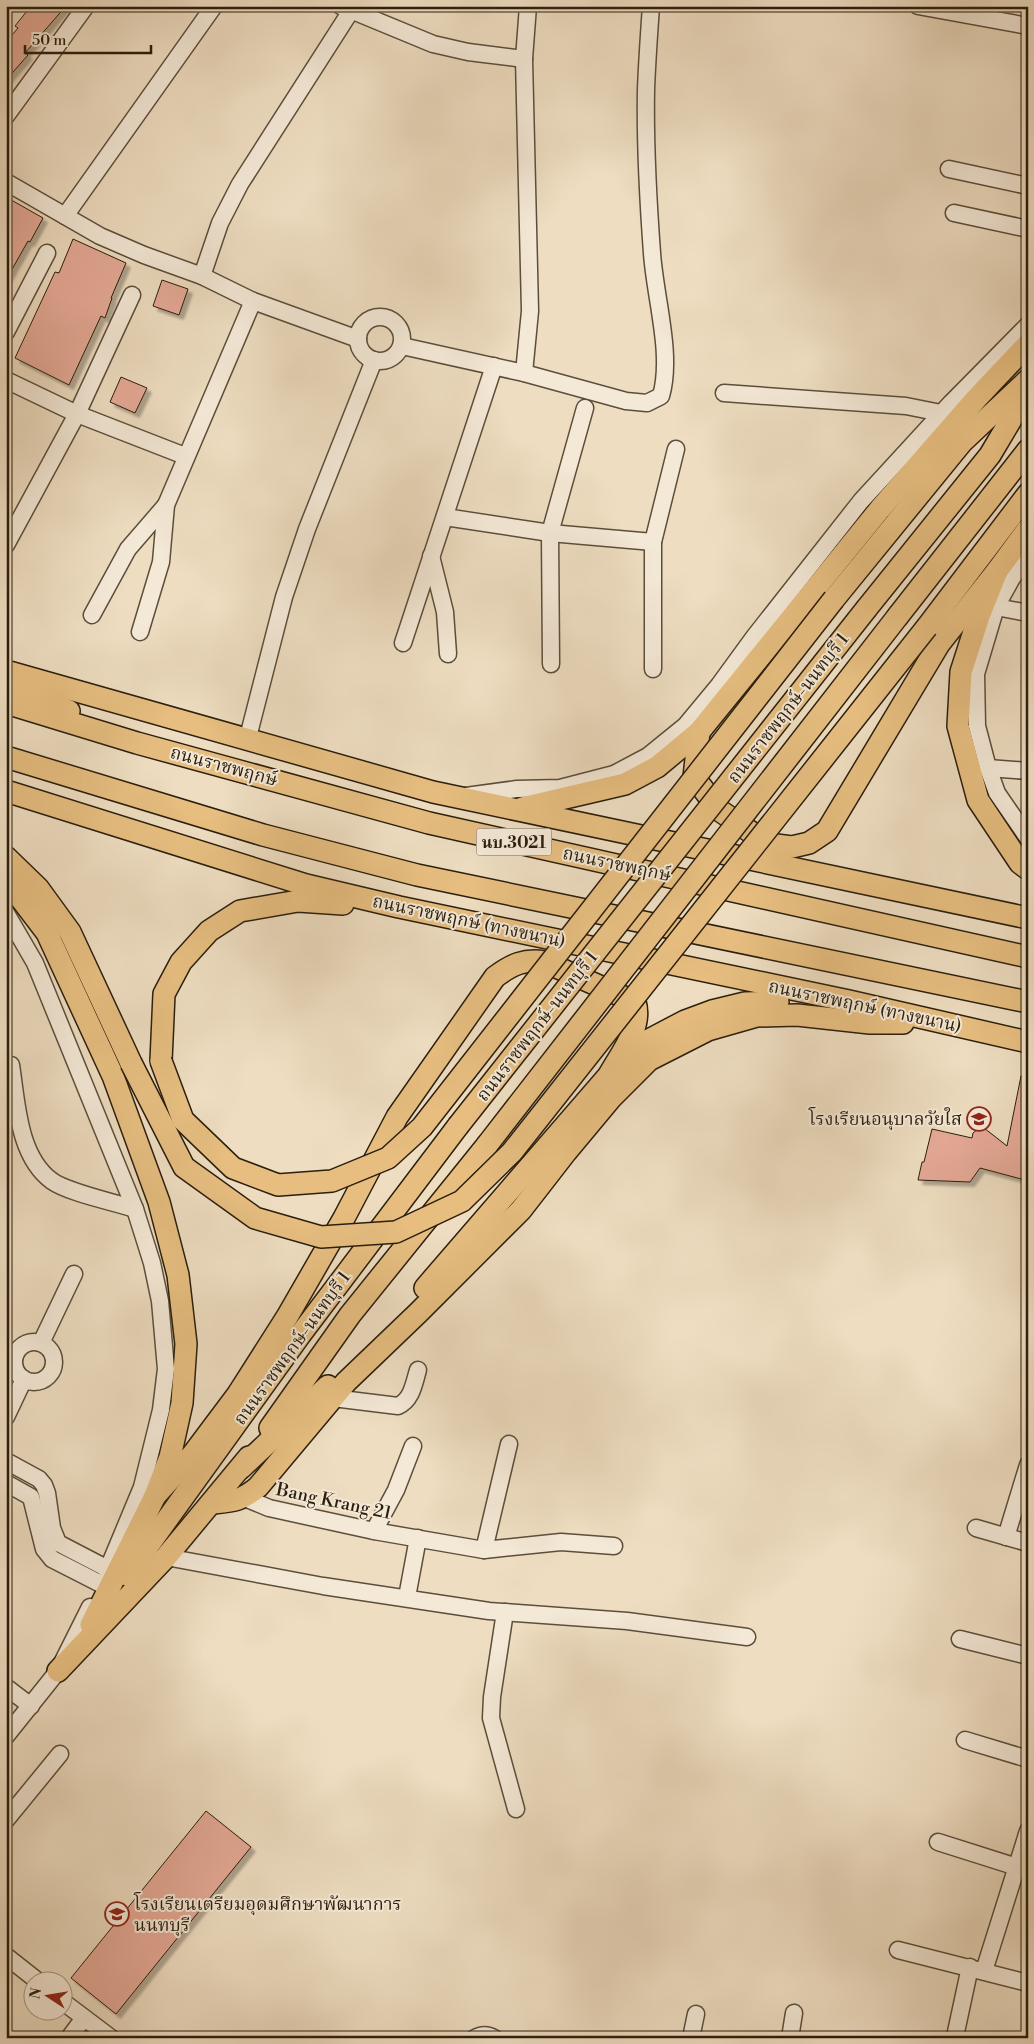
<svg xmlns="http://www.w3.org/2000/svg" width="1034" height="2044" font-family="'Libre Bodoni','Noto Serif Thai',serif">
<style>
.building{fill:#e5a996;stroke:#2a1e0d;filter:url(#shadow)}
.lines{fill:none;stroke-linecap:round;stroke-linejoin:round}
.minor-casing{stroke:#5b4e3a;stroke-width:19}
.major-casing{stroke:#2a1e0d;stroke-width:24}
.minor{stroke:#f4e9d7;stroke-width:16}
.major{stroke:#e7be80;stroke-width:21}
.major-bridge-casing{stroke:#2a1e0d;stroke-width:24;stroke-linecap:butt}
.major-bridge{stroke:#e7be80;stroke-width:21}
.labels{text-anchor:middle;stroke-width:4;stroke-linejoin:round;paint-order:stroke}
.shield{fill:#f4e9d7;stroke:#675b4a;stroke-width:1}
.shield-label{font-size:16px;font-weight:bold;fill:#2a1e0d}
.street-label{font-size:18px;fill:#2a1e0d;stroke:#f4e9d7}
.poi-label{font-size:18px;fill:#2a1e0d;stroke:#f4e9d7;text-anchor:end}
</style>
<defs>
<filter id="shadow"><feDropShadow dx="4.5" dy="4.5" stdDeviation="1" flood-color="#0004"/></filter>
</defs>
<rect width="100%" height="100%" fill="#eeddc1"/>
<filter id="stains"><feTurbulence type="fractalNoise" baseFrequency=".004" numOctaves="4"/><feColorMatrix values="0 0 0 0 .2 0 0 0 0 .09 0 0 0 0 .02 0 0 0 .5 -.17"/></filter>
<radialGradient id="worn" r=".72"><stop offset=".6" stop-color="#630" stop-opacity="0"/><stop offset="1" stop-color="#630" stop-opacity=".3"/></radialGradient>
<g class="building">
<path d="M31,6H66L25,53L28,55L6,80V42L18,28L15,26Z"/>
<path d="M6,197L43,218L30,242L28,241L6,280Z"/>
<path d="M73,239L126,263L111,298H112L105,318L101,316L69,385L15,358L55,272L59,273Z"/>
<path d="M162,280L188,289L179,315L153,306Z"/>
<path d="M121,377L147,388L135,413L110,402Z"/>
<path d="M1021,1076H1028V1167L1025,1180L980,1168L970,1182L918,1180L922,1162H924L932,1129L972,1138L973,1133L978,1129L984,1128L1007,1146Z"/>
<path d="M206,1811L251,1847L116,2014L71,1978Z"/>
</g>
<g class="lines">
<g class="minor-casing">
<g id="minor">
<path d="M341,6L433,44L468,52L524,59"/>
<path d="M918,6L1028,26"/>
<path d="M6,116L86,6"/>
<path d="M949,169L1028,186"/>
<path d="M6,182L100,236L144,255L202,276L253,301L358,339"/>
<path d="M954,213L1028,229"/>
<path d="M65,216L214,6"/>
<path d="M202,276L220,223L240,184L354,6"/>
<circle cx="380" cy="339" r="22"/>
<path d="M6,332L47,253"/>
<path d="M402,346L524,373L626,401L647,403L661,396C673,354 655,298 652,253C648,199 645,144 646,90C647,62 649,34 651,6"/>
<path d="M524,373L530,311L524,59L528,6"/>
<path d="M6,380L77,414L185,456"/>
<path d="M724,393L906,406L941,413"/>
<path d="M445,517L550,533L653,542"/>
<path d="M6,545L77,414L132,295"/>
<path d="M431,556L445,612L448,654"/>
<path d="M1028,556L1012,578L996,607L976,674L977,726L988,768L997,793L1028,838"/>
<path d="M996,607L1028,613"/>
<path d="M92,615L128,549L166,505"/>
<path d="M140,632L161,562L166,505L253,301"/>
<path d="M403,643L494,366"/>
<path d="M551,664L550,533L585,408"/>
<path d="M653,669V542L676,449"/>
<path d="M247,741L284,597L307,529L374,360"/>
<path d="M988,768L1028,771"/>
<path d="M466,796L517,789L560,788L614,774L648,756L685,726L719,685L754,637L861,501L951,403L1028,325"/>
<path d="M6,913L35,963L135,1209L152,1263L160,1301L166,1369L161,1410L142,1487L107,1571"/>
<path d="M11,1065C17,1103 18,1156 52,1181C69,1193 114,1202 135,1209"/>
<circle cx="34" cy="1362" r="20"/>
<path d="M41,1343L74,1274"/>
<path d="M333,1398L398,1406C412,1400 414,1383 418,1370"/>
<path d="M6,1417L24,1379"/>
<path d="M6,1461L39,1479L44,1485L47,1493L52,1528L58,1543L108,1569"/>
<path d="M6,1483L31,1497L44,1549L52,1559L101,1584"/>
<path d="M245,1498L269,1508L374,1531L484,1550L561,1542L614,1546"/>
<path d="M976,1528L1028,1543"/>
<path d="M374,1531L396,1490L413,1446"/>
<path d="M1006,1537L1028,1465"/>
<path d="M484,1550L509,1444"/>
<path d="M166,1557L323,1586L489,1611L627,1621L747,1637"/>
<path d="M407,1597L418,1538"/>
<path d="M505,1612L492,1697L491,1718L516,1809"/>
<path d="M960,1639L1028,1656"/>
<path d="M6,1687L31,1706"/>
<path d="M6,1736L58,1671L90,1607"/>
<path d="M965,1740L1028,1759"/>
<path d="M6,1820L60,1754"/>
<path d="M938,1842L1017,1867"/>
<path d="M898,1950L1028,1983"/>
<path d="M6,1956L39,1982"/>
<path d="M984,1971L1028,1831"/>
<path d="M62,2001L111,2038"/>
<path d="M956,2032L970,1967"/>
<path d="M69,2038L84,2018"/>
<path d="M475,2038C482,2034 487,2034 494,2038"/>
<path d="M691,2038L696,2014"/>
<path d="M790,2038L794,2013"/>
</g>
</g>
<g class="major-casing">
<g id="major">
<path d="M1028,529L997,571L979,616L961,672L958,726L978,800L1020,863L1028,869"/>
<path d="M834,599L962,442L1028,380"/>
<path d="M867,608L990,455L1028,391"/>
<path d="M898,616L1028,450"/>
<path d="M927,627L1028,494"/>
<path d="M6,671L433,792L1028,918"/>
<path d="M11,684L69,711"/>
<path d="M6,703L137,743L429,823L1028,957"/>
<path d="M699,732L694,777L719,810L768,844L792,847L809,843L827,831L939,644L997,571"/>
<path d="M6,757L263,835L417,875L1028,1002"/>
<path d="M6,791L306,885L399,907L849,1001L1028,1042"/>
<path d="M522,808L625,784L657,767L699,732L880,509L976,399L1028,344"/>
<path d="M6,857L38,888L70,932L131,1063"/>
<path d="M6,879L47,933L113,1076L159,1202L178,1275L186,1344L182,1403L170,1457L155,1496L91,1625"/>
<path d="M161,1061L164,994L181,962L209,931L240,911L298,901L343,904"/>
<path d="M425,1288L609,1075L645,1042L685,1021L712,1011L745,1003L778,1002"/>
<path d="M270,1428L350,1315L487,1145"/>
<path d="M241,1468L328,1386"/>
<path d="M155,1496L193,1454L238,1394L287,1317L344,1218L397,1117L495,977C511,965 525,958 545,962L635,1002C643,1027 621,1053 609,1075"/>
<path d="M212,1503C233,1501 241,1501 258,1487L346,1382L418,1313L521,1210L566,1152L611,1098L649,1060L708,1030L757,1016L797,1015L870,1023H903"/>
<path d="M127,1575L300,1335L458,1126"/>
<path d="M58,1671L166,1557L249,1457"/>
</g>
</g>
<use href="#minor" class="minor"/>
<use href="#major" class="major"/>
<g class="major-bridge-casing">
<g id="major-bridge">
<path d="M161,1061L183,1120L233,1168L278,1185L332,1181L388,1158L422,1127L834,599"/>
<path d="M131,1063L184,1167L255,1218L321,1237L396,1232L462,1201L512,1152L927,627"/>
<path d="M458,1126L867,608"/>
<path d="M487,1145L898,616"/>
</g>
</g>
<use href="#major-bridge" class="major-bridge"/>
</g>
<defs>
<g id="school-ring" transform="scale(1.25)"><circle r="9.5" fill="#f4e9d7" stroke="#8f2418" stroke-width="1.5"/><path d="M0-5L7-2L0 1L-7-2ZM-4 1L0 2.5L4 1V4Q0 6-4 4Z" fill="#8f2418"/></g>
</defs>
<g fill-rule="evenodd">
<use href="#school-ring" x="979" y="1119"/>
<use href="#school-ring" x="117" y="1914"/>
</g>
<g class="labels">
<rect class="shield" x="476.5" y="828.5" width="75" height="27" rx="4"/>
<g class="shield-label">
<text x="514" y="848">นบ.3021</text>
</g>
<g class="street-label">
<text transform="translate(788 708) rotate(-52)" y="6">ถนนราชพฤกษ์-นนทบุรี 1</text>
<text transform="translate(224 766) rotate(15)" y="6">ถนนราชพฤกษ์</text>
<text transform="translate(617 864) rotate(12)" y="6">ถนนราชพฤกษ์</text>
<text transform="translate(469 921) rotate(12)" y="6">ถนนราชพฤกษ์ (ทางขนาน)</text>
<text transform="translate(865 1006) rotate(12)" y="6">ถนนราชพฤกษ์ (ทางขนาน)</text>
<text transform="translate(537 1026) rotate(-52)" y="6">ถนนราชพฤกษ์-นนทบุรี 1</text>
<text transform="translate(292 1348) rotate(-54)" y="6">ถนนราชพฤกษ์-นนทบุรี 1</text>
<text transform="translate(334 1501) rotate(12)" y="6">Bang Krang 21</text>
</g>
<g class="poi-label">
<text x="962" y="1125">โรงเรียนอนุบาลวัยใส</text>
<text x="134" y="1910" text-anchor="start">โรงเรียนเตรียมอุดมศึกษาพัฒนาการ<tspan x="134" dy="21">นนทบุรี</tspan></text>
</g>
</g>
<rect width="1034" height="2044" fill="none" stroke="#eeddc1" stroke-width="25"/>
<rect x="8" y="8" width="1019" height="2029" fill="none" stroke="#2a1e0d" stroke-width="2.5"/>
<rect x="12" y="12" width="1009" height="2019" fill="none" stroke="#2a1e0d"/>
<g transform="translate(48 1996) rotate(282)"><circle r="24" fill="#f4e9d7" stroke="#a39886"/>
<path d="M0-4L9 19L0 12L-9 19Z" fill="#8f2418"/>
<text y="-8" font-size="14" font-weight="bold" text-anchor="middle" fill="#2a1e0d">N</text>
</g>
<path d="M25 45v8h126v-8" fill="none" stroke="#2a1e0d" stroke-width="2.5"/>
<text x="32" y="45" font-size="15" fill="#2a1e0d" stroke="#f4e9d7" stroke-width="4" paint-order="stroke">50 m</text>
<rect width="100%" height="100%" filter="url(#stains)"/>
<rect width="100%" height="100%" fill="url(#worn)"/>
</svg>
